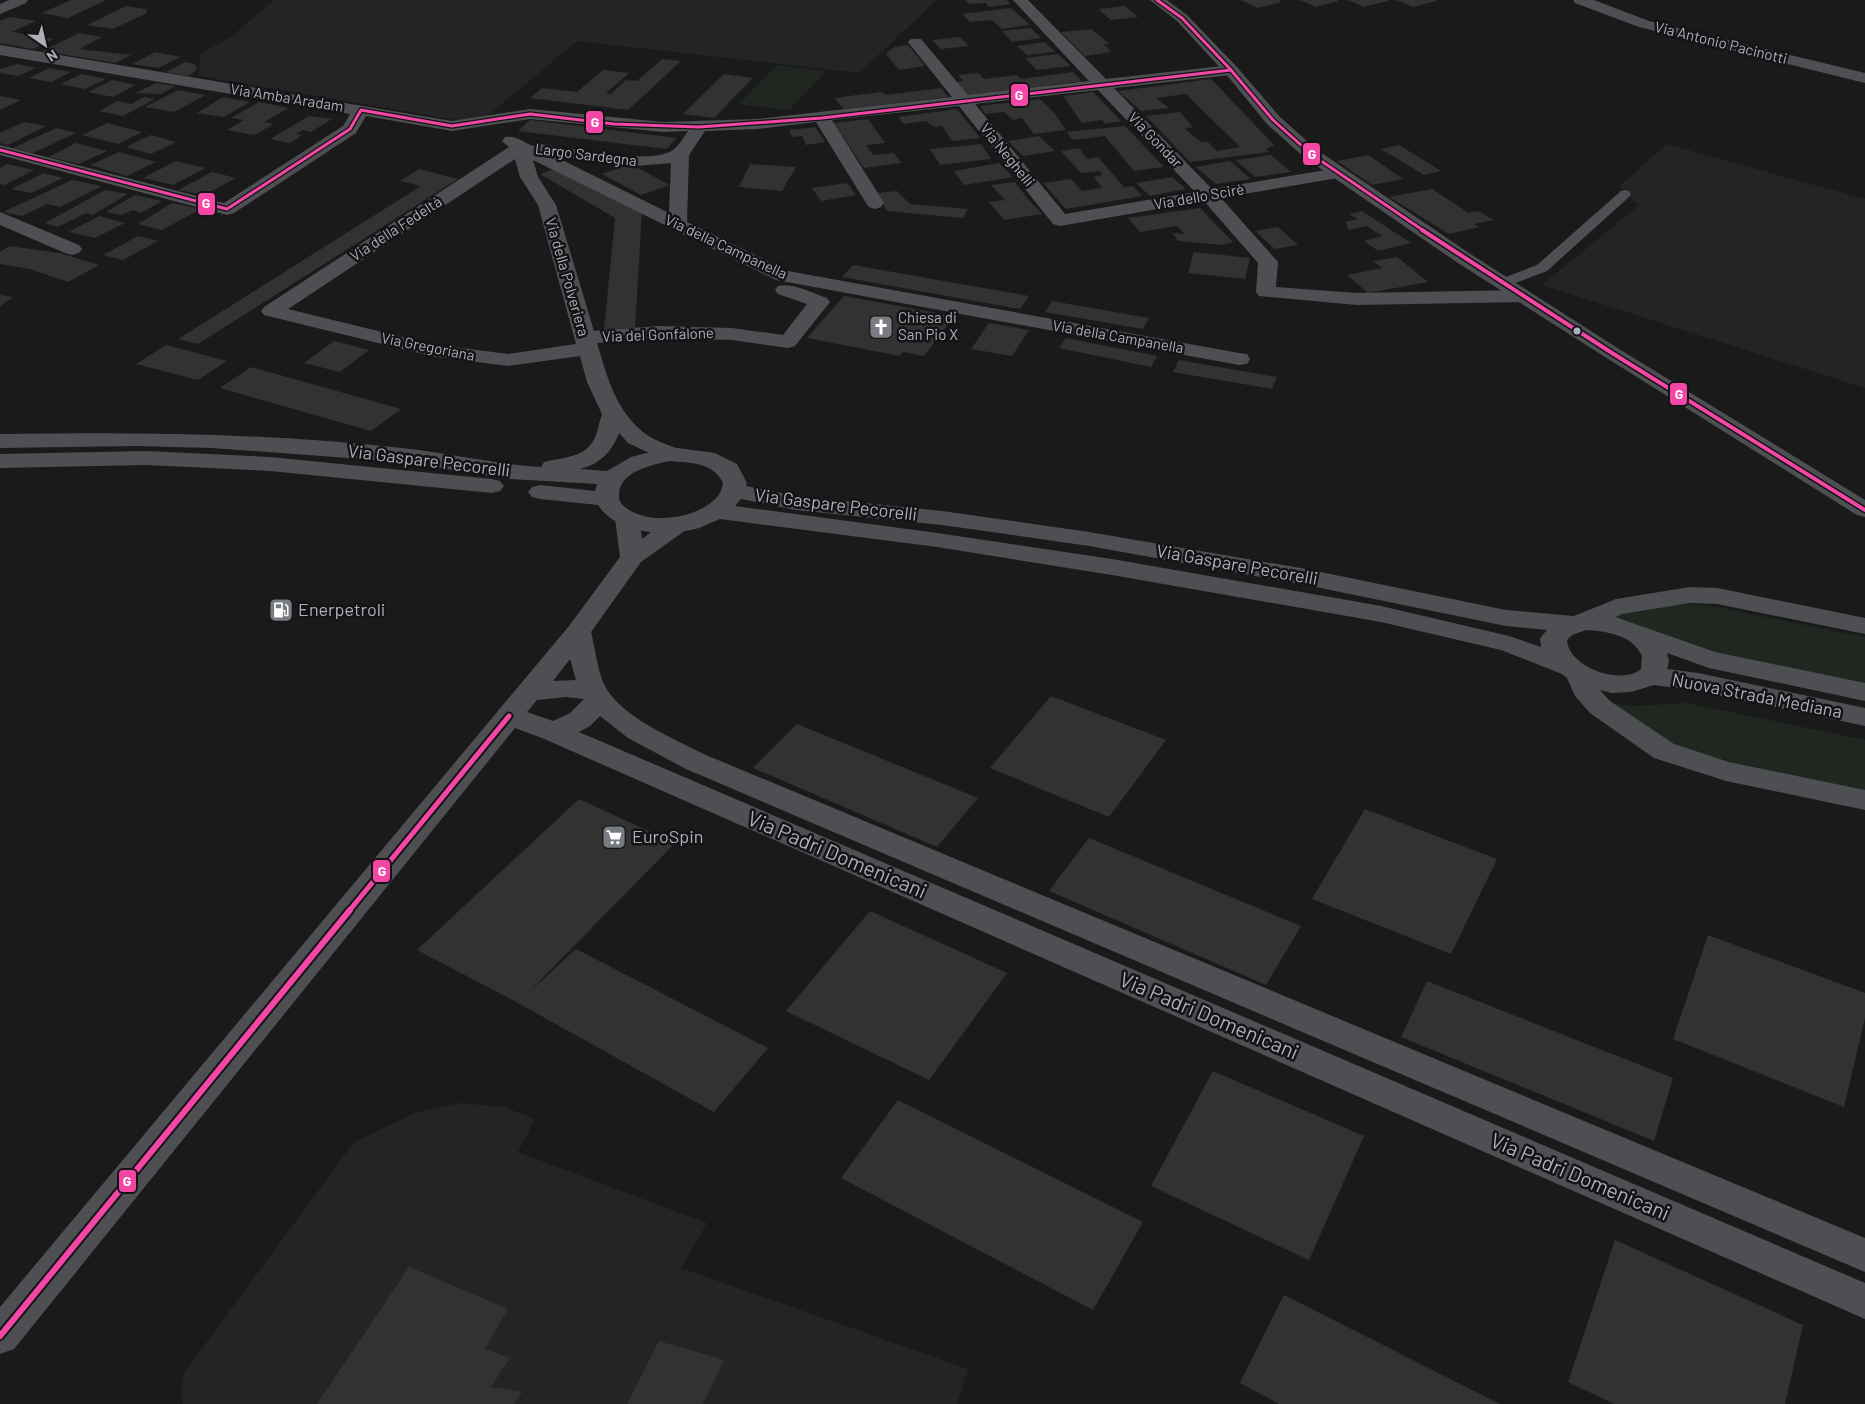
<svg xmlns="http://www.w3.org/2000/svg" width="1865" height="1404" font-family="Barlow,sans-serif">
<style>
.built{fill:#242426}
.green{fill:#202721}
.building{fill:#323232}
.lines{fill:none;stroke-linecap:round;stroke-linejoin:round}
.service{fill:#4e4f53;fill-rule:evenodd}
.minor{fill:#4e4f53;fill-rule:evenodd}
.tertiary{fill:#4e4f53;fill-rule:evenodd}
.secondary{fill:#4d4d51;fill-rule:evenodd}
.bus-1-far3-casing{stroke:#141416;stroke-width:5.5}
.bus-1-far2-casing{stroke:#141416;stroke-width:7}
.bus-1-far1-casing{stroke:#141416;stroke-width:9}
.bus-1-casing{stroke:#141416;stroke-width:10}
.bus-1-far3{stroke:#f346a5;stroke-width:3}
.bus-1-far2{stroke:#f346a5;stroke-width:4}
.bus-1-far1{stroke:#f346a5;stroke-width:5}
.bus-1{stroke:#f346a5;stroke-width:6}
.bus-dot{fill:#acafba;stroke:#141416;stroke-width:2}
.labels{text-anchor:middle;stroke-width:5;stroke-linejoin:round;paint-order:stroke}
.far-street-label{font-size:15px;fill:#acafba;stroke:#141416}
.far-poi-label{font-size:15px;fill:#acafba;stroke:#141416;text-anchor:start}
.street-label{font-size:18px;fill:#acafba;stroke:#141416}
.poi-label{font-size:18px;fill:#acafba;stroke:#141416;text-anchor:start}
.near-street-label{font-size:21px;fill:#acafba;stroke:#141416}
.line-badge{stroke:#141416;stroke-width:2}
.badge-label{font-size:14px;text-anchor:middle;font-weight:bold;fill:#fff}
</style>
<rect width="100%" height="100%" fill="#1a1a1a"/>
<g class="built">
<path d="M274,0H937L859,73L577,41L485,118L462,121L199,76L200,54L231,37Z"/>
<path d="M1666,144L1865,199V388L1542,285L1639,205L1620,186Z"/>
<path d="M460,1103L504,1107L535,1119L518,1152L707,1223L681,1268L968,1369L957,1404H183L181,1396L184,1373L354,1142L415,1113Z"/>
</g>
<g class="green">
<path d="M777,65L826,71L789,110L739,104Z"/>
<path d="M1691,604L1717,607L1865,637V685L1708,653L1609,617L1666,605Z"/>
<path d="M1610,703L1632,706L1687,703L1865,740V790L1736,763L1701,754L1676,745Z"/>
</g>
<g class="building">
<path d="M71,0H106L68,18L42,13Z"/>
<path d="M965,0H1006L1011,4L989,7L986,3L969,4Z"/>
<path d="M1240,0H1279L1282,2L1258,8Z"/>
<path d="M1300,0H1338V1L1316,7Z"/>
<path d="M1348,0H1388V1L1364,7Z"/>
<path d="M1396,0H1436V1L1413,7Z"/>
<path d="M126,6L146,9L147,13L113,29L87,25Z"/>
<path d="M1125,6L1138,17L1111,20L1098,9Z"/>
<path d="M1011,8L1030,25L1002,29L992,20L970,22L962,14Z"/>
<path d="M10,17L36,21L12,32L54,39L33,49L0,43V21Z"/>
<path d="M1031,28L1041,38L1012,42L1002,31Z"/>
<path d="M1091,29L1110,44H1104L1111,52L1085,56L1061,32Z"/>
<path d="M79,33L102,37L79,49L131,55L115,63L42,51Z"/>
<path d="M960,37L969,46L941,49L932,40Z"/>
<path d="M1045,42L1055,52L1027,55L1017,46Z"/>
<path d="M908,45L925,66L899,70L886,54L894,47Z"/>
<path d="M155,52L181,57L158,68L133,64Z"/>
<path d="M1058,54L1071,66L1037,70L1025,58Z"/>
<path d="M662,59L681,61L628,110L530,98L542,88L577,92L603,70L629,73L606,93L611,94L626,80L637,81Z"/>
<path d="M185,62L195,64L197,70L188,76L166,72Z"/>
<path d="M18,64L36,68L18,76L0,73V69Z"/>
<path d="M49,68L71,72L51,82L29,78Z"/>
<path d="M1073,72L1082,81L969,96L956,82L963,81L958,75L978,73L984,79L1017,75L1021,79Z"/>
<path d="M81,74L106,79L85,89L61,84Z"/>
<path d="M724,74L753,78L714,118L683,114Z"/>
<path d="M1211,79L1275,146L1266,148L1269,152L1190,162L1146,116L1180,112L1193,127L1185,129L1201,142H1208L1217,151L1240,147L1186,94L1156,98L1169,108L1141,111L1118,91Z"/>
<path d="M112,80L136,85L113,97L88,92Z"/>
<path d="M156,83L176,86L161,94L136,93Z"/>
<path d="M941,88L948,97L844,109L834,98L881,92L886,95Z"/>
<path d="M178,90L206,95L174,112L145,107Z"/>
<path d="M1093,92L1121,121L1105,124L1102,120L1082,123L1063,96Z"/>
<path d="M0,96L21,100L0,110Z"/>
<path d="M144,97L155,99L123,116L99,111L118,101L131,104Z"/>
<path d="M223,97L250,102L224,117L197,113Z"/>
<path d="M1040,99L1055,114L1066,130L1034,134L1022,118L1013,120L1004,112L985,114L980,106Z"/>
<path d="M259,102L289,108L264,122L274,124L254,135L227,130L244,120L231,118Z"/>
<path d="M957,109L980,138L952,141L942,126L934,127L926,121L904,124L898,117Z"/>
<path d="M309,116L332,119L311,132L303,130L296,134L302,135L290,143L270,139Z"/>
<path d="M868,119L885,143L866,145L873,155L894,153L901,163L864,168L834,123Z"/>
<path d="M530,120L677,138L666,149L518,131Z"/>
<path d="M24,122L46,126L8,145L0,143V133Z"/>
<path d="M107,123L142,132L118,144L82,135Z"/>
<path d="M1125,126L1164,167L1134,171L1105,136L1073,140L1066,132Z"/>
<path d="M815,127L825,142L806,145L802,136L792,137L789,130Z"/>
<path d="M56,128L76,133L33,153L13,148Z"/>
<path d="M151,135L176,142L151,154L126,147Z"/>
<path d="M1039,136L1055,151L1023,156L1008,141Z"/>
<path d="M76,143L107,151L79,164L49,157Z"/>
<path d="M981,144L991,159L940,165L930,149Z"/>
<path d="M1399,145L1441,171L1424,175L1381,149Z"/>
<path d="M1079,148L1087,159L1098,157L1124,187L1133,186L1142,196L1066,209L1043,183L1071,179L1082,191L1102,188L1094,177L1102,175L1099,171L1081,173L1061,151Z"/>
<path d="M119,152L156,162L127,176L90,165Z"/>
<path d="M1271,155L1291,172L1255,177L1236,160Z"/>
<path d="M1368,155L1403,179L1372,185L1337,161Z"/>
<path d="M176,161L205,168L173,185L143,178Z"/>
<path d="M1230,161L1251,179L1216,184L1196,167Z"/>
<path d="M999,163L1013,177L964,185L954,171Z"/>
<path d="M7,164L34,170L4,185L0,184V168Z"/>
<path d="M630,164L670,185L641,195L602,174Z"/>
<path d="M750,164L796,167L782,191L739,187Z"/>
<path d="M419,169L458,179L198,344L178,339L421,186L400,181Z"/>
<path d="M554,169L642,212L635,328L604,330L615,218L540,174Z"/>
<path d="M212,172L236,178L205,195L178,190Z"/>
<path d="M44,173L63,178L31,193L11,189Z"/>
<path d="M1172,177L1186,189L1150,196L1136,183Z"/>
<path d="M72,180L102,186L60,207L47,204L22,216L3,212Z"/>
<path d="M1015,182L1027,198L1042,214L1004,220L989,202L1005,200L991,185Z"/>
<path d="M847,183L856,195L821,201L812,188Z"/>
<path d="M1432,189L1469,213L1478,211L1494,220L1474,224L1479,227L1449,234L1389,197Z"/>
<path d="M105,190L128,194L93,215L86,213L58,227L45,223Z"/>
<path d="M897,191L910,204L968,209L963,218L887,211L877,193Z"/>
<path d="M135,195L162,201L141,213L133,210L121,215L106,212Z"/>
<path d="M172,203L201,209L162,230L138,224Z"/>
<path d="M1200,208L1233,242L1223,245L1178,241L1173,233L1185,234L1177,226L1140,232L1128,218Z"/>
<path d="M1362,211L1411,243L1378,251L1364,241L1382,236L1367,226L1349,230L1345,222L1358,219L1349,214Z"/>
<path d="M99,216L125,223L95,238L69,232Z"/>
<path d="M1278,227L1298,245L1275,249L1255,231Z"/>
<path d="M138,236L158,241L123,260L103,255Z"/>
<path d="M9,246L60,253L99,265L68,282L30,269L0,264V252Z"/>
<path d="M1194,252L1250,258L1245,279L1188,273Z"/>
<path d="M1397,257L1428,282L1368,293L1347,275L1382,268L1373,261Z"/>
<path d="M853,265L1029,296L1020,309L842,277Z"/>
<path d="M0,295L13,297L0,306Z"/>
<path d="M844,296L954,316L924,356L903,352L900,356L807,338Z"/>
<path d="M1052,301L1149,318L1143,329L1045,312Z"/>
<path d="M989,323L1029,330L1012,356L971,349Z"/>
<path d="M1066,338L1157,356L1151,367L1059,348Z"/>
<path d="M334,341L369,350L340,372L304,363Z"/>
<path d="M166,345L227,361L198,380L136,364Z"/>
<path d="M1179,360L1277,377L1272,389L1173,372Z"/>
<path d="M251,367L401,409L371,431L220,388Z"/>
<path d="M1051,696L1166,740L1109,817L990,768Z"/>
<path d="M797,724L978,798L937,847L753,768Z"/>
<path d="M579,799L675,843L526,995L576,949L768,1048L714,1112L518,1003L417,950Z"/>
<path d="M1365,809L1497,859L1451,954L1312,899Z"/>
<path d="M1089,838L1301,926L1266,985L1049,891Z"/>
<path d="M870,911L1007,973L929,1080L786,1011Z"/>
<path d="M1708,935L1865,993V1018L1844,1107L1673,1039Z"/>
<path d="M1427,981L1673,1078L1654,1141L1401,1037Z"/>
<path d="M1213,1071L1364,1136L1309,1260L1151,1186Z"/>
<path d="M898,1100L1143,1222L1093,1310L841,1178Z"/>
<path d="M1615,1240L1803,1325L1785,1404H1614L1568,1382Z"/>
<path d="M409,1267L508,1309L485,1349L510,1358L491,1387L522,1392L514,1404H317Z"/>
<path d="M1284,1295L1500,1404H1279L1240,1383Z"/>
<path d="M659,1341L724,1360L703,1404H627Z"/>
</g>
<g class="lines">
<path class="service" d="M1625,190L1629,191L1631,194L1629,197L1547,271L1508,286H1498L1496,283L1498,280L1537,265L1621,191Z"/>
<g class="minor">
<path d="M1013,0H1028L1106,79L1231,65L1237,67L1239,70L1237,73L1231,75L1114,88L1212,189L1338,168L1344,169L1347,173L1344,177L1338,178L1221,198L1278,262L1276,287L1357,293L1523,290L1530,292L1533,296L1530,300L1523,302L1357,305L1259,296L1256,292L1258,263L1204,201L1060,226L1053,224L959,106L832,120L884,203L881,207L875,209L869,207L866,203L816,122L757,129L705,131L689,155L687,222L788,271L1239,353L1247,354L1250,359L1247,364L1239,365L776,280L533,160L538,177L556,205L594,331L659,326L732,328L783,335L807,304L778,294L775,290L778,286C793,282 812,293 827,298L830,302L795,346L788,348L732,340L659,338L597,343C607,376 615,409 643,432C652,440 667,444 678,449L681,454L678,459L670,461L662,459L628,443L602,414L587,382L580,356L508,366L431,356L264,315L261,311L264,307L509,147L502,141L505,137C516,135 523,142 533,146L540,144C570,148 640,163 667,153C677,150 682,140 688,131L663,132L530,119L452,131L366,116L356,133L234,213L227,215L0,155V145L224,203L343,126L350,114L0,55V45L452,121L530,109L663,122L757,119L952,97L908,42L911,39H921L968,95L1089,81ZM1098,90L1195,192L1065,214L975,104ZM554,156L635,166L671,163L669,213ZM515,159L520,177L538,205L576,344L508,354L431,344L288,309Z"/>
<path d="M1573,0H1594L1649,21L1865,73V83L1639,27L1575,3Z"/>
<path d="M0,212L79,245L82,249L79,253L72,255L65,253L0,225Z"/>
<path d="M627,512L636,514L639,519L642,539C656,529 668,515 686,520L689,525L686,530L641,562L591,632C595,648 597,666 603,682C617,716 675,739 706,755L1865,1238V1272L686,769L628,738L600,716L590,726L579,732L1865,1283V1319L542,738L515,728L14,1349L0,1354V1307L569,626L620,557L615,519L618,514ZM570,659L576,680L553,681ZM566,697L584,699L570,713L553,721L527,712L537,700Z"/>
</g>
<g class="tertiary">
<path d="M1150,0H1167L1187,15L1237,67L1279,116L1317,150L1469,253L1619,349L1865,500V517L1857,515L1605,357L1455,261L1305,158L1267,124L1225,73L1177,21Z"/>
<path d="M613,407L621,409L624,414C619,441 608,462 580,469L607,471L631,457L670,447L715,453L737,464L747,483L746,486L796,496L942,511L1089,532L1306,569L1506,610L1574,616L1616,599L1690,587L1717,588L1865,618V634L1717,604L1690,603L1622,614L1615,617L1715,652L1865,683V701L1709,668L1667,653L1669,661L1667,669L1698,673L1865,708V726L1698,691L1654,685L1631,692L1612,693L1600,690L1610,701L1674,744L1729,762L1865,790V810L1726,781L1654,758L1590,713L1575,696L1567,678L1562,674L1501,650L1381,622L1112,575L937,547L720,519C713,522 706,525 699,528C667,537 618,535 598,505L540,499L532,497L528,492L532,487L540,485L595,491L597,484L510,479L402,462L212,448L136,446L0,448V434C134,432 268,433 402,448C448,453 494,464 541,467L544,462C564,457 588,458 596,435C599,426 600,417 605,409ZM670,461C691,463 713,462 723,483C722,488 721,493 717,497C698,519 648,526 625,507C620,503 619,500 619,494C620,471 652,465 670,461ZM741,499L796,510L942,525L1089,546L1306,585L1506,626L1547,630L1540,638L1541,647L1509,636L1381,606L1112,559L937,533L735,506ZM1586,630C1606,631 1633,635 1642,656L1641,669C1621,686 1568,667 1567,640L1572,635Z"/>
<path d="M147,451L270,457L492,479L500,481L504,486L500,491L492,493L270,471L147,465L0,468V454Z"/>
</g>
<path class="secondary" d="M9,0H28L26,3L0,14V4Z"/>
<g class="bus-1-far3-casing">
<g id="bus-1-far3">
<path d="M1157,0L1182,18L1231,70L1273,120L1311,154L1424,231"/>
<path d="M0,150L227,209L350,129L361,110L452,126L530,114L614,124L699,127L822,118L1231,70"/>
</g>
</g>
<g class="bus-1-far2-casing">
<path id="bus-1-far2" d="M1422,230L1612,353L1865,510"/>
</g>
<g class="bus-1-far1-casing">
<path id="bus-1-far1" d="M349,911L509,716"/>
</g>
<g class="bus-1-casing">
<path id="bus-1" d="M0,1336L350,910"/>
</g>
<use href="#bus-1-far3" class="bus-1-far3"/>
<use href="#bus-1-far2" class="bus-1-far2"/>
<use href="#bus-1-far1" class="bus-1-far1"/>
<use href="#bus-1" class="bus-1"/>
</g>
<defs>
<g id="church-square" transform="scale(1.25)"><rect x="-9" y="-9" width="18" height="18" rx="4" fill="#797b82" stroke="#141416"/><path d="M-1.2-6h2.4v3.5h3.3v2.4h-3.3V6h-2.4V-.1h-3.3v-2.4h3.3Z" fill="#fff"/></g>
<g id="fuel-square" transform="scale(1.25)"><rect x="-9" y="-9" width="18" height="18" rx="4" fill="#797b82" stroke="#141416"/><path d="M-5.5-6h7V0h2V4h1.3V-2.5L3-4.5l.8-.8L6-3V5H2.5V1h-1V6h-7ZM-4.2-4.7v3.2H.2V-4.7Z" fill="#fff"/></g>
<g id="supermarket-square" transform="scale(1.25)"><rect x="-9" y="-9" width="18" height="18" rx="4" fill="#797b82" stroke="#141416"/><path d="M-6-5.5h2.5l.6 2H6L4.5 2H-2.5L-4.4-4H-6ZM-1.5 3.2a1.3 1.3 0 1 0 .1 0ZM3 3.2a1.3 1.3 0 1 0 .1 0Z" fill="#fff"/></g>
</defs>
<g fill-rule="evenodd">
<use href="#church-square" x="881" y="327"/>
<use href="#fuel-square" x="281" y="610"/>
<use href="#supermarket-square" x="614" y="837"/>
</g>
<circle class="bus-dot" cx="1577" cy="331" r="4.5"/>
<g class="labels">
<g class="far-street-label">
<text transform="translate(1721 43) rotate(14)" y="5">Via Antonio Pacinotti</text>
<text transform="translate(287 98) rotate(9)" y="5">Via Amba Aradam</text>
<text transform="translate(1155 140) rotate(46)" y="5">Via Gondar</text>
<text transform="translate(586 155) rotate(7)" y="5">Largo Sardegna</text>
<text transform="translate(1007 155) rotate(51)" y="5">Via Neghelli</text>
<text transform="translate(1199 197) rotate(-10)" y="5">Via dello Scirè</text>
<text transform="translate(396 229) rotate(-33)" y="5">Via della Fedeltà</text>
<text transform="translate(726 247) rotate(25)" y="5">Via della Campanella</text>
<text transform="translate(567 277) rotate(74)" y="5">Via della Polveriera</text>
<text transform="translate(658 335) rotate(-2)" y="5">Via del Gonfalone</text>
<text transform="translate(1118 337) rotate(10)" y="5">Via della Campanella</text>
<text transform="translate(428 347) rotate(11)" y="5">Via Gregoriana</text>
</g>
<g class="far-poi-label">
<text x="898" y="323">Chiesa di<tspan x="898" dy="17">San Pio X</tspan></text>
</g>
<g class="street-label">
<text transform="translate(429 461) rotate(7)" y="6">Via Gaspare Pecorelli</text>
<text transform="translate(836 505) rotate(7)" y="6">Via Gaspare Pecorelli</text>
<text transform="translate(1237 565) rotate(10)" y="6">Via Gaspare Pecorelli</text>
<text transform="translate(1757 696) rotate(11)" y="6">Nuova Strada Mediana</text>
</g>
<g class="poi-label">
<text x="298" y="616">Enerpetroli</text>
<text x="632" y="843">EuroSpin</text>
</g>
<g class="near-street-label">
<text transform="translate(837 855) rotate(23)" y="7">Via Padri Domenicani</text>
<text transform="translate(1209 1016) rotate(23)" y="7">Via Padri Domenicani</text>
<text transform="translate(1580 1177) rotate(23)" y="7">Via Padri Domenicani</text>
</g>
</g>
<g class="line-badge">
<rect x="1010" y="83" width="19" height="24" rx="5" fill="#f346a5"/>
<rect x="585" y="110" width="19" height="24" rx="5" fill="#f346a5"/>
<rect x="1302" y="142" width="19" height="24" rx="5" fill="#f346a5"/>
<rect x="197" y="192" width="19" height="24" rx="5" fill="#f346a5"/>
<rect x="1669" y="382" width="19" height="24" rx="5" fill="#f346a5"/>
<rect x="372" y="859" width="19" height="24" rx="5" fill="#f346a5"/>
<rect x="118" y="1169" width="19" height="24" rx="5" fill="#f346a5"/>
</g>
<g class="badge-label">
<text x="1019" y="100">G</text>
<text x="595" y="127">G</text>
<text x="1312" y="159">G</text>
<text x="206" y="208">G</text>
<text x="1679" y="399">G</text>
<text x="382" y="876">G</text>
<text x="127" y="1186">G</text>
</g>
<g transform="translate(45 45) rotate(146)" stroke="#141416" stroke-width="4" paint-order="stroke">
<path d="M0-4L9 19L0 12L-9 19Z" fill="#acafba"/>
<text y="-8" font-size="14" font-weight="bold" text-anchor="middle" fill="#acafba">N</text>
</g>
</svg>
